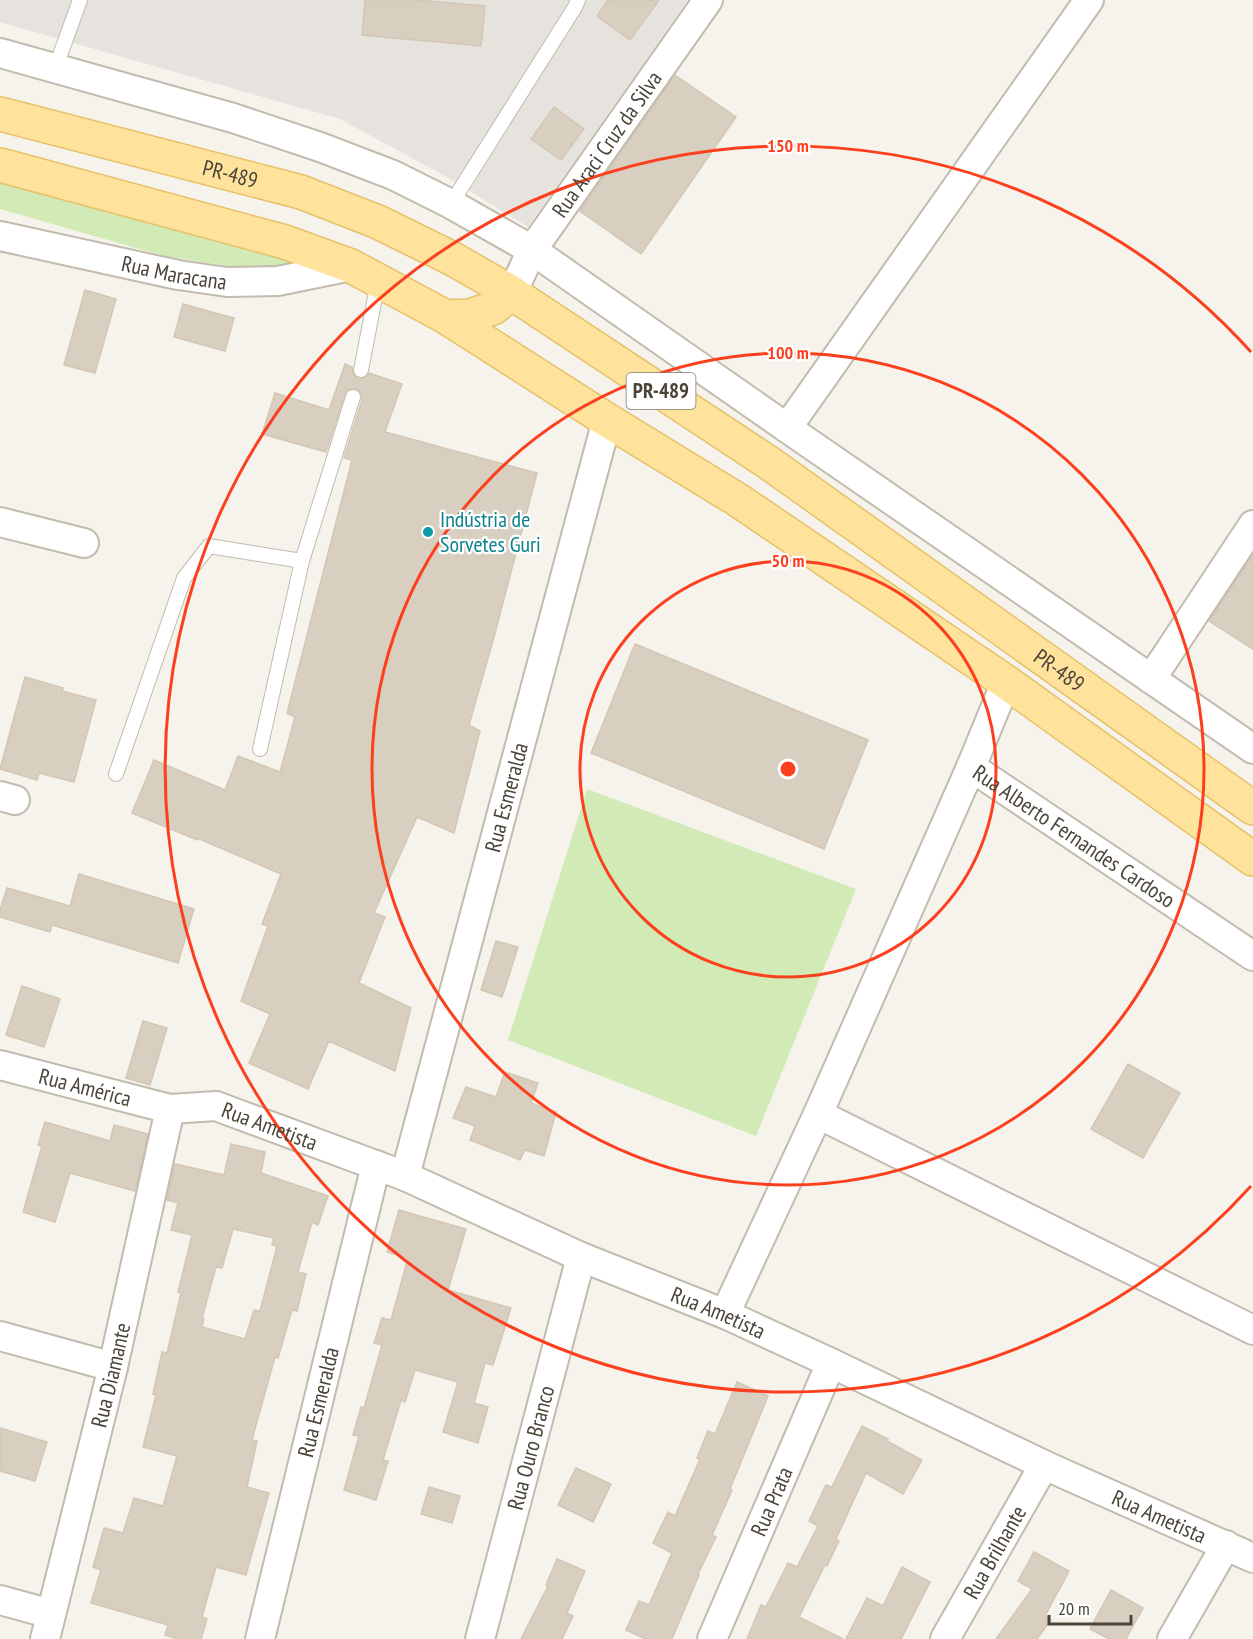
<svg xmlns="http://www.w3.org/2000/svg" width="1253" height="1639" font-family="'PT Sans Narrow',sans-serif">
<style>
.industrial{fill:#e6e2dd}
.green{fill:#d2eab5}
.building{fill:#d8cfc1;stroke:#d3c7b4;stroke-width:1.5;fill-rule:evenodd}
.lines{fill:none;stroke-linecap:round;stroke-linejoin:round}
.lane-casing{stroke:#c2bbae;stroke-width:16}
.street-casing{stroke:#c2bbae;stroke-width:32}
.primary-casing{stroke:#e6c16a;stroke-width:36}
.lane{stroke:#fff;stroke-width:14}
.street{stroke:#fff;stroke-width:28}
.primary{stroke:#ffe39c;stroke-width:33}
.ring{fill:none;stroke:#fc3f1d;stroke-width:3}
.culture-dot{fill:#0f9aa8;stroke:#fff;stroke-width:2}
.labels{text-anchor:middle;stroke-width:4.5;stroke-linejoin:round;paint-order:stroke}
.shield{fill:#fff;stroke:#817c74;stroke-width:1.5}
.shield-label{font-size:21px;font-weight:bold;fill:#4b4439}
.street-label{font-size:22px;fill:#4b4439;stroke:#fff}
.culture-label{font-size:22px;fill:#0d838f;stroke:#fff;text-anchor:start}
.centre{fill:#fc3f1d;stroke:#fff;stroke-width:3}
.ring-label{font-size:18px;text-anchor:middle;font-weight:bold;fill:#fc3f1d;stroke:#fff;stroke-width:4.5;stroke-linejoin:round;paint-order:stroke}
</style>
<rect width="100%" height="100%" fill="#f6f3ec"/>
<path class="industrial" d="M0,0H688L528,227L445,176L340,119L0,22Z"/>
<g class="green">
<path d="M0,171L316,262L271,273L164,256L0,209Z"/>
<path d="M587,789L856,889L756,1136L508,1040Z"/>
</g>
<g class="building">
<path d="M365,0H418L485,6L481,46L362,35Z"/>
<path d="M608,0H659L630,40L597,16Z"/>
<path d="M675,75L736,117L641,254L580,211Z"/>
<path d="M554,107L584,129L561,160L531,139Z"/>
<path d="M85,290L116,299L95,373L64,365Z"/>
<path d="M183,304L234,318L225,351L174,337Z"/>
<path d="M345,364L352,367L353,373L359,379L364,378L369,373L402,384L385,432L537,473L494,637L469,725L480,731L454,833L417,817L374,913L385,917L359,983L411,1008L395,1071L329,1041L308,1089L249,1063L270,1014L241,1001L268,926L262,924L281,874L197,838V840L132,813L154,760L225,790L238,756L280,772L295,717L287,713L352,460L344,458L362,400V394L359,391L355,388L347,390L345,394L326,452L262,434L275,393L329,410Z"/>
<path d="M1253,555V649L1209,621Z"/>
<path d="M635,644L868,740L824,849L591,753Z"/>
<path d="M25,677L63,688L62,691L96,700L74,782L39,773L37,780L0,769Z"/>
<path d="M79,874L194,909L178,963L52,925L50,932L0,917V910L7,888L70,906Z"/>
<path d="M496,941L518,947L502,997L481,990Z"/>
<path d="M22,986L60,999L44,1047L6,1035Z"/>
<path d="M143,1021L167,1028L150,1085L126,1078Z"/>
<path d="M1128,1064L1180,1093L1143,1158L1091,1129Z"/>
<path d="M505,1072L538,1083L531,1103L556,1112L544,1156L525,1150L520,1160L470,1140L475,1126L453,1118L466,1087L496,1097Z"/>
<path d="M45,1122L110,1141L114,1125L148,1134L135,1191L70,1173L55,1222L23,1212L42,1146L38,1145Z"/>
<path d="M231,1144L265,1152L261,1173L328,1196L318,1225L312,1222L298,1272L306,1274L297,1311L292,1310L278,1358L275,1357L252,1440L257,1441L247,1487L269,1493L246,1575L216,1567L202,1617L207,1619L201,1639H178L165,1635L168,1625L91,1603L101,1570L93,1567L104,1528L123,1533L134,1498L163,1506L177,1456L143,1447L156,1395L153,1394L162,1352L167,1353L181,1293L178,1292L192,1235L171,1230L178,1203L167,1200L175,1164L224,1175ZM233,1229L274,1238L272,1245L277,1246L260,1311L254,1310L245,1339L202,1327L204,1319L202,1318L216,1267L222,1268Z"/>
<path d="M399,1210L466,1229L448,1290L511,1308L493,1365L485,1363L474,1403L488,1407L478,1443L443,1432L458,1382L415,1370L405,1402L401,1400L383,1460L388,1461L376,1500L344,1490L359,1436L353,1435L361,1407L364,1408L382,1345L374,1343L382,1318L391,1320L408,1258L387,1252Z"/>
<path d="M737,1382L768,1396L730,1489L732,1490L712,1535L716,1537L698,1574L699,1575L672,1639H646L626,1630L639,1601L649,1605L672,1553L653,1543L668,1512L675,1516L700,1459L697,1458L708,1431L715,1434Z"/>
<path d="M862,1426L888,1439L887,1441L922,1460L903,1494L866,1473L836,1539L839,1541L827,1566L825,1565L799,1617L843,1639H747L761,1605L766,1607L788,1563L797,1567L818,1526L809,1521L826,1485L832,1487Z"/>
<path d="M0,1428L47,1442L35,1481L0,1471Z"/>
<path d="M576,1468L611,1484L593,1522L558,1505Z"/>
<path d="M429,1487L460,1496L452,1523L421,1514Z"/>
<path d="M1034,1552L1069,1571L1045,1616L1051,1620L1037,1639H996L1032,1589L1018,1581Z"/>
<path d="M557,1559L585,1571L567,1613L573,1616L562,1639H521L548,1586L546,1585Z"/>
<path d="M902,1567L930,1582L901,1639H846L867,1598L883,1606Z"/>
<path d="M1111,1590L1143,1608L1126,1639H1109L1090,1629Z"/>
</g>
<g class="lines">
<g class="lane-casing">
<g id="lane">
<path d="M55,69L80,0"/>
<path d="M451,204L575,7L578,0"/>
<path d="M361,370L378,282"/>
<path d="M260,749L302,561L353,397"/>
<path d="M116,774L184,578L209,546L302,561"/>
</g>
</g>
<g class="street-casing">
<g id="street">
<path d="M0,53L233,118L320,147L393,175L451,204L532,250L787,428L1253,749"/>
<path id="s1" d="M0,236L178,275L227,282L278,281L351,266"/>
<path id="s2" d="M512,293L532,250L708,0"/>
<path d="M787,428L1089,0"/>
<path d="M0,522L84,543"/>
<path d="M1151,679L1253,525"/>
<path id="s3" d="M1006,682L971,767L1253,956"/>
<path d="M0,796L15,800"/>
<path id="s4" d="M0,1065L170,1109L216,1106L405,1176L581,1257L725,1314L831,1363L1044,1465L1253,1558"/>
<path d="M818,1114L1253,1330"/>
<path id="s5" d="M405,1176L607,420"/>
<path d="M725,1314L818,1114L971,767"/>
<path d="M0,1336L113,1367"/>
<path d="M0,1600L51,1614"/>
<path id="s6" d="M45,1639L113,1367L170,1109"/>
<path id="s7" d="M260,1639L376,1165"/>
<path id="s8" d="M480,1639L581,1257"/>
<path id="s9" d="M712,1639L831,1363"/>
<path id="s10" d="M945,1639L1044,1465"/>
<path d="M1172,1639L1226,1545"/>
</g>
</g>
<g class="primary-casing">
<g id="primary">
<path id="s11" d="M0,114L301,192L378,222L453,259L512,293L769,463L1253,808"/>
<path d="M0,165L285,242L351,266L446,317L607,420L738,500L1006,682L1253,859"/>
<path d="M446,317L470,316L493,308L512,293"/>
</g>
</g>
<use href="#lane" class="lane"/>
<use href="#street" class="street"/>
<use href="#primary" class="primary"/>
</g>
<g class="ring">
<circle cx="788" cy="769" r="208"/>
<circle cx="788" cy="769" r="416"/>
<path d="M1251 1186A623 623 0 1 1 1251 352"/>
</g>
<circle class="culture-dot" cx="428" cy="532" r="6"/>
<g class="labels">
<rect class="shield" x="626.5" y="373" width="69" height="36" rx="4.5"/>
<g class="shield-label">
<text x="661" y="398">PR-489</text>
</g>
<g class="street-label">
<text dy="8" stroke="none"><textPath href="#s2" startOffset="177">Rua Araci Cruz da Silva</textPath></text>
<text dy="8" stroke="none"><textPath href="#s11" startOffset="238">PR-489</textPath></text>
<text dy="8" stroke="none"><textPath href="#s1" startOffset="178">Rua Maracana</textPath></text>
<text dy="8" stroke="none"><textPath href="#s11" startOffset="1210">PR-489</textPath></text>
<text dy="8" stroke="none"><textPath href="#s5" startOffset="392">Rua Esmeralda</textPath></text>
<text dy="8" stroke="none"><textPath href="#s3" startOffset="216">Rua Alberto Fernandes Cardoso</textPath></text>
<text dy="8" stroke="none"><textPath href="#s4" startOffset="88">Rua América</textPath></text>
<text dy="8" stroke="none"><textPath href="#s4" startOffset="279">Rua Ametista</textPath></text>
<text dy="8" stroke="none"><textPath href="#s4" startOffset="765">Rua Ametista</textPath></text>
<text dy="8" stroke="none"><textPath href="#s6" startOffset="272">Rua Diamante</textPath></text>
<text dy="8" stroke="none"><textPath href="#s7" startOffset="244">Rua Esmeralda</textPath></text>
<text dy="8" stroke="none"><textPath href="#s8" startOffset="198">Rua Ouro Branco</textPath></text>
<text dy="8" stroke="none"><textPath href="#s9" startOffset="150">Rua Prata</textPath></text>
<text dy="8" stroke="none"><textPath href="#s4" startOffset="1251">Rua Ametista</textPath></text>
<text dy="8" stroke="none"><textPath href="#s10" startOffset="100">Rua Brilhante</textPath></text>
</g>
<g class="culture-label">
<text x="440" y="527">Indústria de<tspan x="440" dy="25">Sorvetes Guri</tspan></text>
</g>
</g>
<circle cx="788" cy="769" r="9" class="centre"/>
<g class="ring-label">
<text x="788" y="152">150 m</text>
<text x="788" y="359">100 m</text>
<text x="788" y="567">50 m</text>
</g>
<path d="M1049 1615v9h82v-9" fill="none" stroke="#4b4439" stroke-width="3"/>
<text x="1058" y="1615" font-size="18" fill="#4b4439" stroke="#ffffff" stroke-width="4.5" paint-order="stroke">20 m</text>
</svg>
